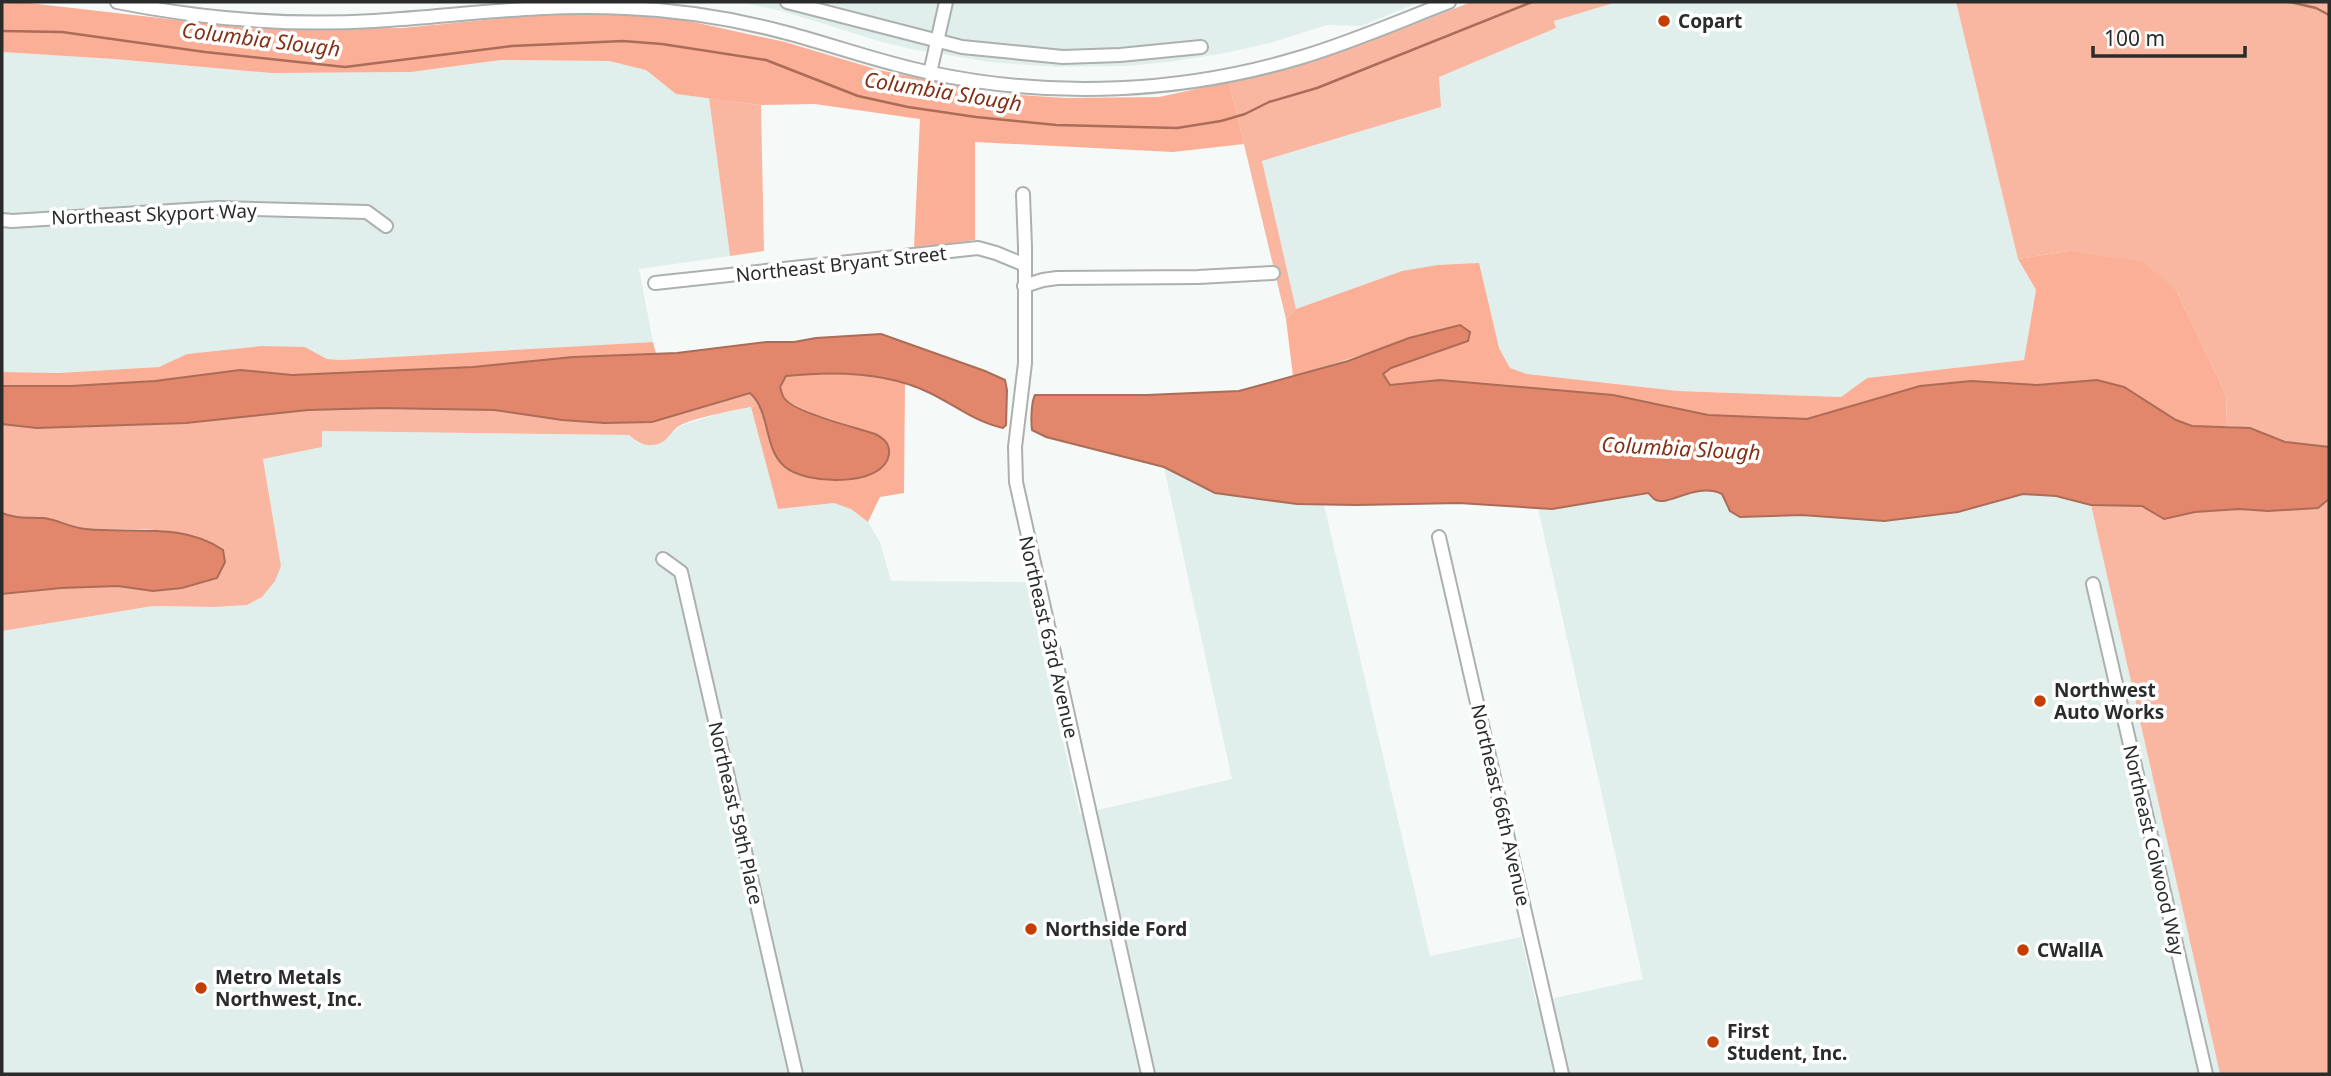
<svg xmlns="http://www.w3.org/2000/svg" width="2331" height="1076" font-family="'Noto Sans',sans-serif">
<style>
.built{fill:#e1efec}
.green{fill:#f9b7a2;fill-rule:evenodd}
.forest{fill:#fbaf97}
.water{fill:#e2876b;stroke:#ab6c58;stroke-width:2}
.lines{fill:none;stroke-linecap:round;stroke-linejoin:round}
.stream{stroke:#ab6c58;stroke-width:2.5}
.minor-casing{stroke:#acb0af;stroke-width:16}
.minor{stroke:#fff;stroke-width:12}
.poi-dot{fill:#c53e04;stroke:#fff;stroke-width:2.5}
.labels{text-anchor:middle;stroke-width:7;stroke-linejoin:round;paint-order:stroke}
.poi-label{font-size:19px;font-weight:bold;fill:#2a2c2c;stroke:#fff;text-anchor:start}
.street-label{font-size:19px;fill:#2a2c2c;stroke:#fff}
.water-label{font-size:21px;font-style:italic;fill:#833116;stroke:#fff}
</style>
<rect width="100%" height="100%" fill="#f5f9f8"/>
<g class="built">
<path d="M739,2H1420L1361,26L1327,25L1270,43L1225,53L1169,62L1126,66L1055,67L990,62L911,49L882,42L782,11Z"/>
<path d="M1617,2H1956L2018,259L2036,290L2024,360L1867,378L1841,397L1678,391L1527,374L1510,368L1499,348L1402,271L1296,309L1262,161L1440,107L1438,77L1556,28L1554,21Z"/>
<path d="M2,52L114,59L271,73L411,72L501,60L609,61L646,70L676,94L709,98L730,256L639,269L653,342L341,360L327,359L305,347L187,354L159,367L58,373L2,372Z"/>
<path d="M751,407L778,509L834,503L851,509L868,522L880,542L891,581L1026,582L1080,814L1232,779L1164,467L1215,493L1297,504L1324,505L1430,956L1521,937L1536,1002L1643,979L1538,508L1552,509L1648,493L1657,500L1665,501L1691,491H1715L1722,494L1730,511L1740,517L1802,515L1884,521L1958,512L2023,494L2056,496L2091,505L2220,1074H2V631L153,606L215,607L246,605L281,566L263,458L322,447V431L629,435L639,444L674,432L680,426L721,413Z"/>
</g>
<g class="green">
<path d="M1471,2H1617L1554,21L1556,28L1439,77L1441,107L1262,161L1296,309L1286,319L1229,82C1315,63 1390,34 1471,2Z"/>
<path d="M1956,2H2329V447L2285,442L2250,428L2227,426L2226,395L2177,292L2068,251L2018,259Z"/>
<path d="M709,98L761,105L764,251L730,256Z"/>
<path d="M750,393L760,405C742,409 694,417 679,426C669,433 667,444 653,445C642,446 636,441 629,435L322,431V447L263,459L281,566L275,581L262,597L247,605L215,607L153,606L2,631V424L37,428L186,423L308,410L382,408L494,410L562,420L604,423L652,422ZM46,518L84,529H147L190,535L217,578L182,588L153,591L118,586L61,588Z"/>
<path d="M2329,499V1074H2220L2091,505L2142,506L2164,519L2195,512L2239,509L2268,511L2318,508Z"/>
</g>
<g class="forest">
<path d="M20,2L257,29L402,28L515,17L602,13L684,20L785,42L879,70L991,93L1066,98L1159,97L1229,82L1244,144L1173,152L975,142V240L914,248L920,119L815,104L761,105L676,94L646,70L609,61L501,60L411,72L271,73L114,59L2,52V4Z"/>
<path d="M2068,251L2143,262L2177,292L2226,395L2227,426H2193L2176,420L2159,409L2097,380L2037,385L1971,381L1920,386L1807,419L1708,415L1613,395L1440,380L1390,385L1383,374L1391,368L1468,341L1460,325C1403,340 1349,360 1293,376L1286,319L1296,309L1402,271L1438,265L1479,263L1499,348L1510,368L1527,374L1678,391L1841,397L1867,378L2024,360L2036,290L2018,259Z"/>
<path d="M653,342L656,354L573,357L473,367L292,375L240,370L155,381L71,386H2V372L58,373L159,367L187,354L262,346L305,347L327,359L341,360Z"/>
<path d="M819,372L863,375L905,381L904,493L880,497L868,522L851,509L834,503L778,509L751,407L760,405L765,419L855,427L811,413L791,403L784,398L780,387L786,376Z"/>
</g>
<g class="water">
<path d="M1460,325L1470,332L1468,341L1391,368L1383,374L1390,385L1440,380L1613,395L1708,415L1807,419L1920,386L1971,381L2037,385L2097,380L2124,387L2176,420L2192,426L2250,428L2285,442L2329,447V499L2318,508L2268,511L2239,509L2195,512L2164,519L2142,506L2091,505L2056,496L2023,494L1958,512L1884,521L1802,515L1740,517L1730,511L1722,494C1696,482 1670,506 1656,500C1653,499 1651,495 1648,493L1552,509L1459,503L1357,505L1297,504L1215,493L1164,467L1046,437L1032,430C1031,422 1031,402 1035,395H1147L1239,391L1348,361L1409,338Z"/>
<path d="M881,334L985,371L1005,380L1007,390L1006,425L1003,428C975,422 955,405 930,393C886,371 833,371 786,376L780,387C781,390 782,395 784,398C795,413 855,427 875,434C883,438 890,443 889,454C885,488 804,485 784,466C763,447 771,412 750,393L652,422L604,423L562,420L494,410L382,408L308,410L186,423L37,428L2,424V386H71L155,381L240,370L292,375L473,367L573,357L677,353L767,342H794L816,338Z"/>
<path d="M2,513C15,519 30,517 44,518C58,520 72,528 86,529C132,534 182,522 223,550L225,562L217,578L182,588L153,591L118,586L61,588L2,594Z"/>
</g>
<g class="lines">
<g class="stream">
<path d="M2290,2L2316,8L2329,15"/>
<path d="M2,31L62,32L205,52L345,67L512,46L623,41L662,44L766,60L858,96L908,107L976,117L1056,125L1177,128L1221,121L1245,114L1269,102L1317,88L1532,2"/>
</g>
<g class="minor-casing">
<g id="minor">
<path d="M117,2C202,19 288,26 374,21C459,16 541,3 626,8C680,10 735,19 787,33C836,46 882,63 931,73C1054,99 1183,93 1302,57C1352,42 1400,21 1449,2"/>
<path d="M787,2L962,47L1063,57L1120,55L1201,47"/>
<path d="M930,73L946,2"/>
<path d="M1023,194L1025,247V363L1015,447L1016,482L1148,1074"/>
<path d="M2,220L12,221L219,208L367,212L386,226"/>
<path d="M655,283L978,248L996,253L1025,265"/>
<path d="M1024,286L1043,280L1057,278L1198,277L1273,273"/>
<path d="M1439,537L1562,1074"/>
<path d="M663,559L681,572L796,1074"/>
<path d="M2093,584L2206,1074"/>
</g>
</g>
<use href="#minor" class="minor"/>
</g>
<g class="poi-dot">
<circle cx="1664" cy="21" r="7"/>
<circle cx="2040" cy="701" r="7"/>
<circle cx="1031" cy="929" r="7"/>
<circle cx="2023" cy="950" r="7"/>
<circle cx="201" cy="988" r="7"/>
<circle cx="1713" cy="1042" r="7"/>
</g>
<g class="labels">
<g class="poi-label">
<text x="1678" y="28">Copart</text>
<text x="2054" y="697">Northwest<tspan x="2054" dy="22">Auto Works</tspan></text>
<text x="1045" y="936">Northside Ford</text>
<text x="2037" y="957">CWallA</text>
<text x="215" y="984">Metro Metals<tspan x="215" dy="22">Northwest, Inc.</tspan></text>
<text x="1727" y="1038">First<tspan x="1727" dy="22">Student, Inc.</tspan></text>
</g>
<g class="street-label">
<text transform="translate(154 214) rotate(-2)" y="7">Northeast Skyport Way</text>
<text transform="translate(841 264) rotate(-6)" y="7">Northeast Bryant Street</text>
<text transform="translate(1049 637) rotate(77)" y="7">Northeast 63rd Avenue</text>
<text transform="translate(1501 805) rotate(77)" y="7">Northeast 66th Avenue</text>
<text transform="translate(736 813) rotate(77)" y="7">Northeast 59th Place</text>
<text transform="translate(2154 850) rotate(77)" y="7">Northeast Colwood Way</text>
</g>
<g class="water-label">
<text transform="translate(261 40) rotate(7)" y="7">Columbia Slough</text>
<text transform="translate(943 92) rotate(9)" y="7">Columbia Slough</text>
<text transform="translate(1681 449) rotate(3)" y="7">Columbia Slough</text>
</g>
</g>
<rect width="2331" height="1076" fill="none" stroke="#2a2c2c" stroke-width="7"/>
<path d="M2093 46v10h152v-10" fill="none" stroke="#2a2c2c" stroke-width="3.5"/>
<text x="2104" y="46" font-size="21" fill="#2a2c2c" stroke="#ffffff" stroke-width="5" paint-order="stroke">100 m</text>
</svg>
